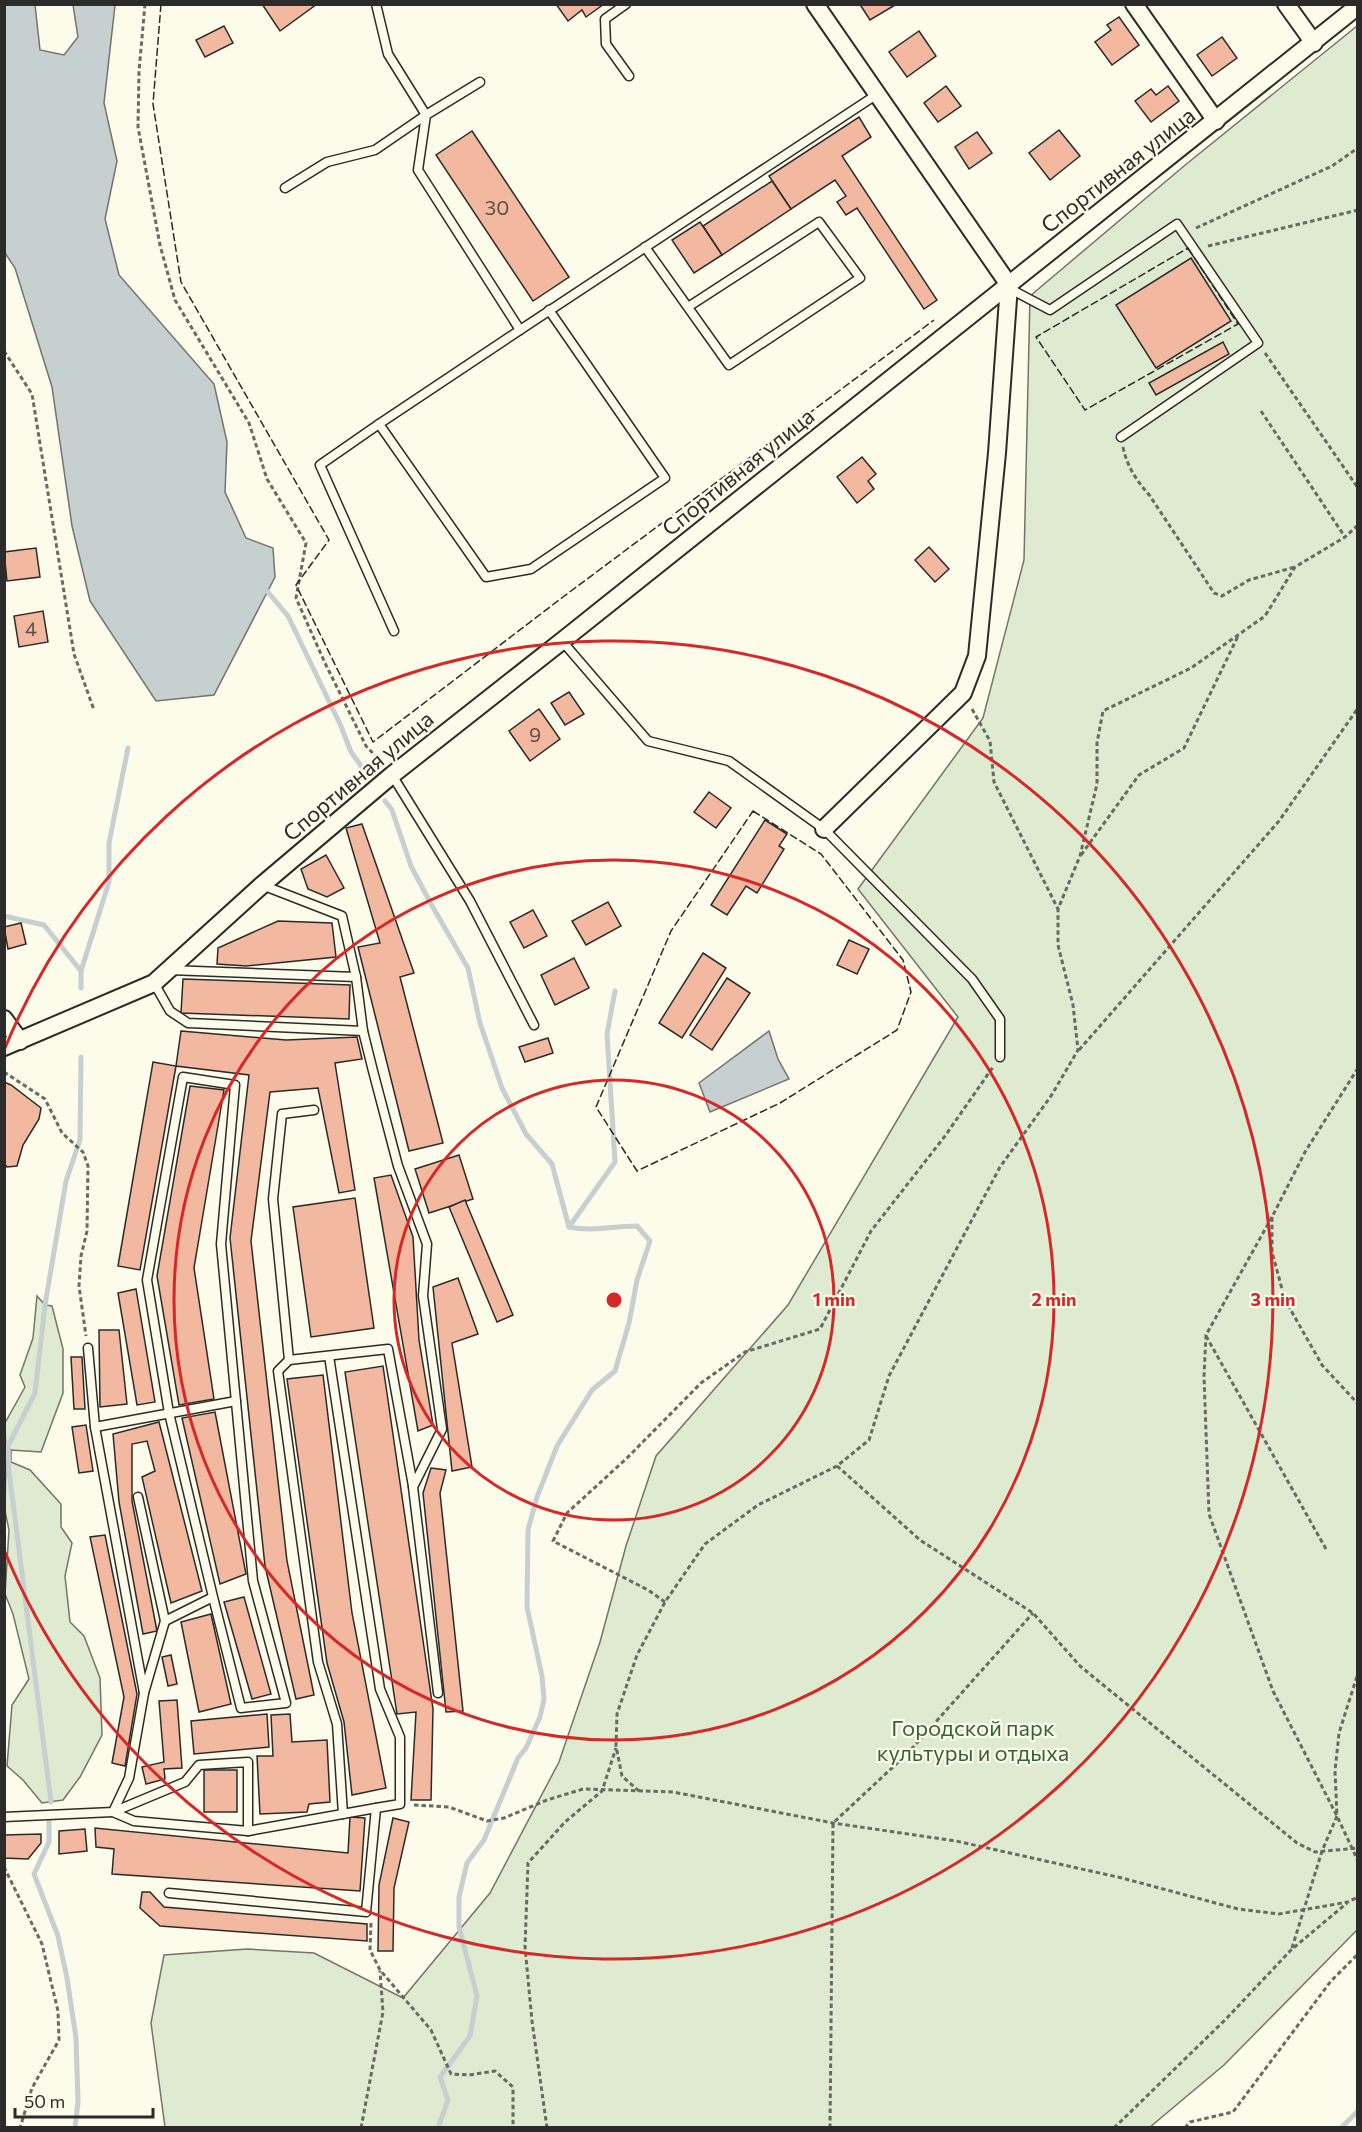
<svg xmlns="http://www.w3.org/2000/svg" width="1362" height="2132" font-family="Commissioner,sans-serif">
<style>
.green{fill:#deebd1;stroke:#74746e;stroke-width:1.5}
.water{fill:#c7d0d0;stroke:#74746e;stroke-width:1.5}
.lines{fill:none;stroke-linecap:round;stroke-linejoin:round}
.stream{stroke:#c7d0d0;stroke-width:5}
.building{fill:#f2b8a0;stroke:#2b2b2b;stroke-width:1.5}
.service-casing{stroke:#2b2b2b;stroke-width:11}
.minor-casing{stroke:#2b2b2b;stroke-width:20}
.path{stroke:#6a6964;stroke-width:3;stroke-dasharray:4.5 3;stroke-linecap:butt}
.service{stroke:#fdfbea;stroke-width:8}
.minor{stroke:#fdfbea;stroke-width:16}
.fence{stroke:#2b2b2b;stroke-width:1.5;stroke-dasharray:8 3;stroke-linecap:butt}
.ring{fill:none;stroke:#d62828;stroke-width:3}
.labels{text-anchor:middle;stroke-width:4.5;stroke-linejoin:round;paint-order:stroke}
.number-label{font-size:20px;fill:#5d4e48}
.street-label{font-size:22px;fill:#2b2b2b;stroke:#fdfbea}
.park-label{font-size:22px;fill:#34623c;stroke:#fdfbea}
.centre{fill:#d62828;stroke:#fdfbea;stroke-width:3}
.ring-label{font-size:18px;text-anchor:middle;font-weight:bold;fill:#d62828;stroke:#fdfbea;stroke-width:4.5;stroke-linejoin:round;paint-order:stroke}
</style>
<rect width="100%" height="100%" fill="#fdfbea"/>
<g class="green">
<path d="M1357,26V1930L1224,2065L1150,2127H165L151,2023L164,1955L247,1949L314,1953L403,1998L490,1893L559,1762L600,1642L626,1546L656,1456L788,1305L958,1017L858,889L983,718L1024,560L1030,296L1184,166Z"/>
<path d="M37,1296L45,1305L52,1306L63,1349V1393L41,1452L11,1450V1462L30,1470L61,1504V1527L72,1543L65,1576L70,1622L84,1636L100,1678L102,1735L80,1777L63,1800L42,1803L23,1780L7,1766L12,1705L29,1679L13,1614L5,1594L9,1530L5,1511L6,1454L5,1423L25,1387L20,1375L33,1338Z"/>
</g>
<g class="water">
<path d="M4,5H35L40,50L64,55L78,37L73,5H115L104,103L117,161L105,219L119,275L214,384L227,442L225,492L246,538L273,548L275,577L214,695L156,701L90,601L72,526L52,387L15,268L5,253Z"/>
<path d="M769,1031L778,1059L789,1079L710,1112L699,1083Z"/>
</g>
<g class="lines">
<g class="stream">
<path d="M267,591L288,616L340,724L351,752L364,770"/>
<path d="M385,801L392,810L411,866L431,904L468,968L480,1023L502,1088L526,1134L552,1164L569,1227C592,1232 614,1226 637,1226L650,1241L637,1280L629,1323L615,1371L592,1390L557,1446L537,1497L528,1530L527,1607L542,1676L544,1699L540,1717L526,1748L518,1758L484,1840L467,1863L459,1897V1927L477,1996L470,2036L440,2077L448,2100L438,2128"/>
<path d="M4,916L44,925L81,971"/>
<path d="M81,988V971L109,882V843L128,748"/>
<path d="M569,1227L615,1162L607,1034L615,991"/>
<path d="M51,1802L9,1471L8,1446L35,1393L45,1305L66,1181L80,1140L81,1057"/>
<path d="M49,1821V1842L34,1874L58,1936L67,1978L76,2038L78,2102L75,2128"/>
<path d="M1341,2128L1358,2111"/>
</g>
</g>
<g class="building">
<path d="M262,4H317L280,31Z"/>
<path d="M556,4H604L586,17L582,10L568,21Z"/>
<path d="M863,4H894L895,5L870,20L861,6Z"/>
<path d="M1119,17L1139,45L1112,65L1095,42L1111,30L1107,25Z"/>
<path d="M224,26L233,43L205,57L196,40Z"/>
<path d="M919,31L936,56L907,77L889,52Z"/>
<path d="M1222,37L1237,58L1212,76L1197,55Z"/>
<path d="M946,86L961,106L938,122L924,103Z"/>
<path d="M1168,86L1179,101L1151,122L1135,101L1151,89L1156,95Z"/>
<path d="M859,117L871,137L842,156L937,300L924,309L857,208L846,215L837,202L846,196L835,180L791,209L769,176Z"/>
<path d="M1059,130L1080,156L1050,180L1029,153Z"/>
<path d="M472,131L569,277L533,301L436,155Z"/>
<path d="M977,132L992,153L969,169L955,147Z"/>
<path d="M772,181L791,209L722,255L703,226Z"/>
<path d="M700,222L722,255L694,273L672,240Z"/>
<path d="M1191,258L1231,321L1156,368L1116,305Z"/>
<path d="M1223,342L1229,354L1156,395L1149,383Z"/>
<path d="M862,457L876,474L868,481L874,489L857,503L837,477Z"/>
<path d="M929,547L949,569L935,582L915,560Z"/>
<path d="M36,548L40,577L7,581L4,552Z"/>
<path d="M43,611L48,642L19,647L14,616Z"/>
<path d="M569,692L584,714L565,725L551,703Z"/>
<path d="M539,709L560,739L530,761L509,731Z"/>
<path d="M709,792L731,808L716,828L694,812Z"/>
<path d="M765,820L787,834L779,846L784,849L757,893L746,886L727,915L711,905Z"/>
<path d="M362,824L414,973L400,977L443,1143L409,1151L358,947L380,943L346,828Z"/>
<path d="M326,855L344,888L327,897L308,889L301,869Z"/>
<path d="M608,902L621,926L586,945L572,921Z"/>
<path d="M533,910L547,936L524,948L510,922Z"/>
<path d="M278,921L332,923L336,957L246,966L217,964L218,948Z"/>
<path d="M21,923L26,944L8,949L4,927Z"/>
<path d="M849,940L869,949L857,974L837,965Z"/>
<path d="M703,953L726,968L682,1038L659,1023Z"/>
<path d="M574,958L589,988L555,1005L541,975Z"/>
<path d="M727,978L750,993L712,1050L690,1035Z"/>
<path d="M183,979L350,985L349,1019L181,1013Z"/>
<path d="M181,1031L286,1040L357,1037L362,1059L335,1063L355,1190L339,1193L318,1088L270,1092L251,1241L287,1561L314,1695L296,1699L265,1566L230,1238L249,1075L176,1066Z"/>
<path d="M548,1038L553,1053L525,1062L519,1047Z"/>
<path d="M153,1062L176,1066L140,1270L118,1266Z"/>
<path d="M4,1082L11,1085L41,1108L39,1119L23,1145L17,1166L7,1167L4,1163Z"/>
<path d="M190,1086L224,1090L194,1268L214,1399L179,1405L157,1276Z"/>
<path d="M459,1155L473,1199L429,1213L415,1169Z"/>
<path d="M391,1175L413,1237L419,1340L433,1425L418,1431L374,1178Z"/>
<path d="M355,1198L374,1328L311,1337L293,1207Z"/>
<path d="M465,1200L513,1315L497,1322L449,1207Z"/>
<path d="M458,1278L478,1334L452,1343L472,1467L452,1471L433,1287Z"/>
<path d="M136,1289L155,1402L137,1405L118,1293Z"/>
<path d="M99,1330H119L127,1404L100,1407Z"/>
<path d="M71,1357H82L85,1409H74Z"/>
<path d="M383,1366L433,1709L431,1800H411L416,1712L397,1714L345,1372Z"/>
<path d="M323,1375L352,1613L386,1788L352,1795L344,1722L327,1663L287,1379Z"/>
<path d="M215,1412L246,1574L220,1584L182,1418Z"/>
<path d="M159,1422L202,1591L171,1603L142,1477L155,1471L147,1441L132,1444V1501L157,1631L143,1634L119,1502L113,1434Z"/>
<path d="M86,1425L93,1471L79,1473L72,1427Z"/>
<path d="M431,1468L446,1470L440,1493L463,1711L446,1712L423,1493Z"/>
<path d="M105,1535L137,1694L125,1766L112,1763L124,1697L90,1537Z"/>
<path d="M244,1597L271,1694L252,1699L224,1602Z"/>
<path d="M211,1614L231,1704L199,1712L181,1622Z"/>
<path d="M171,1655L177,1684L168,1686L162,1657Z"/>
<path d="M177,1700L182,1768L164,1769L165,1779L146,1784L142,1767L164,1762L159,1701Z"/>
<path d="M267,1714L269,1747L194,1754L191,1721Z"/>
<path d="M290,1714L292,1742L327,1740L330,1802L309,1804L307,1812L260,1814L257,1756H273L271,1715Z"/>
<rect x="204" y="1770" width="33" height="42"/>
<path d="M350,1817L365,1818L360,1891L112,1874L114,1849L96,1847L95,1828L348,1853Z"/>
<path d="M393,1818L409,1822L394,1888L393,1951H378L379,1885Z"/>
<path d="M85,1829L87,1851L59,1854V1831Z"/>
<path d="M41,1834V1843L28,1859L4,1858V1835Z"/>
<path d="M142,1892H150L164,1907L367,1924V1941L160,1926L140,1908Z"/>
</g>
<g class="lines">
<g class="service-casing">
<g id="service">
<path d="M376,4L388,54L426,115L418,170L520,330L876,95"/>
<path d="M626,4L605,19L606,44L629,76"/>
<path d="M285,188L327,162L375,150L426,115L480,82"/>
<path d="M645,247L729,365L860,278L819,222L688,307"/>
<path d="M1009,285L1016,292L1050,310L1177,224L1258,343L1121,437"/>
<path d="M520,330L379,424L486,577L531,569L665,478L549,310"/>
<path d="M379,424L320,465L394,631"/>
<path d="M562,641L648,741L729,761L824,829L972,979L1000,1019V1057"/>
<path d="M392,775L470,901L534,1025"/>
<path d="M262,885L342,916L356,977L363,1031L373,1071L398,1166L427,1244L423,1296L442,1429L413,1487L438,1693"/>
<path d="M169,970L356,977"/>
<path d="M154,983L170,1011L188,1023L363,1031"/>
<path d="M314,1110L282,1114L273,1199L289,1360L388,1349L413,1486"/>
<path d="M88,1348L95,1427L144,1693"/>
<path d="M329,1356L380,1689L400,1737V1804L376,1808"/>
<path d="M289,1360L278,1371L318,1662L337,1724L343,1814"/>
<path d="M95,1427L236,1401"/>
<path d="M165,1621L213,1597L169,1413L147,1280L183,1077L235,1085L221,1244L253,1581L286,1703L241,1708L213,1597"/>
<path d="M113,1812L134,1821L248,1831L376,1808L366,1912L169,1893"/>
<path d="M113,1812L129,1778L144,1693L165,1621L138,1497"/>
<path d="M4,1817L113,1812L185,1782L199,1765L248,1762V1831"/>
</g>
</g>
<g class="minor-casing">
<g id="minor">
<path d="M815,4L1009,285L997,453L977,656L963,693L824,829"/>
<path d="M1134,4L1216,121"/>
<path d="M1286,4L1314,43"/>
<path d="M4,1019L20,1041"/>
<path d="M4,1047L154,983L262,885L392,775L562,641L1358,6"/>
</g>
</g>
<g class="path">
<path d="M145,4L139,71L138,127L160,245L175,300L249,423L267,479L306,543L296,598L325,663L366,746L382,763"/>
<path d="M1196,228L1332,166L1358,148"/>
<path d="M1208,246L1358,210"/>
<path d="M4,351L32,394L74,654L94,710"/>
<path d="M1265,353L1358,488"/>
<path d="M1261,411L1345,537"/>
<path d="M1123,447C1127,467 1137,481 1150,496L1214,593L1222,596L1249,580L1295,567"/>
<path d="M972,709L990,741L994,782L1058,909"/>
<path d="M1081,855L1139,775L1184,748L1238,636"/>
<path d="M1079,1050L1279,821L1358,708"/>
<path d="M1358,1068L1305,1152L1272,1217V1252L1285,1300L1322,1365L1358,1404"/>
<path d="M4,1072L45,1099L62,1133L83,1152L88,1166L87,1231L81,1256L79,1286L86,1336"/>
<path d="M1272,1217L1206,1335L1204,1376L1209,1514L1273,1691L1337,1816L1358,1861"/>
<path d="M1206,1336L1326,1549"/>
<path d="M837,1466L920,1540L1033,1613L1080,1666L1297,1843L1315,1852L1358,1848"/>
<path d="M665,1602L648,1590L553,1541L567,1513L627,1458L701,1383L745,1352L820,1329L871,1231L945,1136L993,1067"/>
<path d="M639,1791L622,1776L616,1746L617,1714L637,1655L665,1602L705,1544L758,1505L837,1466L869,1440L889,1376L1000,1167L1051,1096L1078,1050L1073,1005L1058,945V909L1080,856L1097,784V743L1103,711L1191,668L1265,616L1295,567L1345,537L1358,525"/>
<path d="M414,1805L449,1807L487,1821L504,1818L547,1800L583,1789L673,1792L833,1823L956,1841L1122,1878L1238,1909L1279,1914L1348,1902L1358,1897"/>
<path d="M4,1867L42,1944L58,2011L59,2040L32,2088L20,2128"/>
<path d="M371,1923L370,1950L380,1970L431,2030L451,2074L469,2075L495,2071L513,2087V2128"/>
<path d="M1292,1948L1322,1851L1337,1816L1335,1771L1339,1733L1358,1673"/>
<path d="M361,2128L383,2012L380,1971"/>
<path d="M547,2128L532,2021L525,1947L528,1863L565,1822L602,1791L616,1748"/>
<path d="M830,2128L833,1823L908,1753L1033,1613"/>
<path d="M1114,2128L1226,2019L1291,1950L1347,1903"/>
<path d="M1185,2128L1190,2122L1233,2112L1331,1981L1358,1954"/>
</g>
<use href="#service" class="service"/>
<use href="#minor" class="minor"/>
<g class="fence">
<path d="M161,4L153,104L181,282L329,540L296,585L373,742L563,597L934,320"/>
<path d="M1188,248L1238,324L1085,410L1036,337Z"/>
<path d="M753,811L821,854L903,960L911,992L897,1030L780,1103L637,1171L596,1107L671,931Z"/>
</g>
</g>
<g class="ring">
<circle cx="614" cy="1300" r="220"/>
<circle cx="614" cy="1300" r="440"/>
<path d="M5 1048A659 659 0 1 1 5 1552"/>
</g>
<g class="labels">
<g class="number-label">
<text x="497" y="215">30</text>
<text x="31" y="636">4</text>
<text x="535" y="742">9</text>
</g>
<g class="street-label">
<text transform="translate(1118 170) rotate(-38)" y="8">Спортивная улица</text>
<text transform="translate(738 472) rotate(-39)" y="8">Спортивная улица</text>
<text transform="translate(358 776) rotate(-40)" y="8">Спортивная улица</text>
</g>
<g class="park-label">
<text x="973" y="1736">Городской парк<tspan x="973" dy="25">культуры и отдыха</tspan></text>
</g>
</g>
<circle cx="614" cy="1300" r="9" class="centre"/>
<g class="ring-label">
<text x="834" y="1306">1 min</text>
<text x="1054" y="1306">2 min</text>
<text x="1273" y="1306">3 min</text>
</g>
<rect width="1362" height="2132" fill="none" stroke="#2b2b2b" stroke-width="12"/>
<path d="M15 2108v9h138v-9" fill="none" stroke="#2b2b2b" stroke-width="3"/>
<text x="24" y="2108" font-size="18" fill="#2b2b2b" stroke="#fdfbea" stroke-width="4.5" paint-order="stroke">50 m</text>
</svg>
